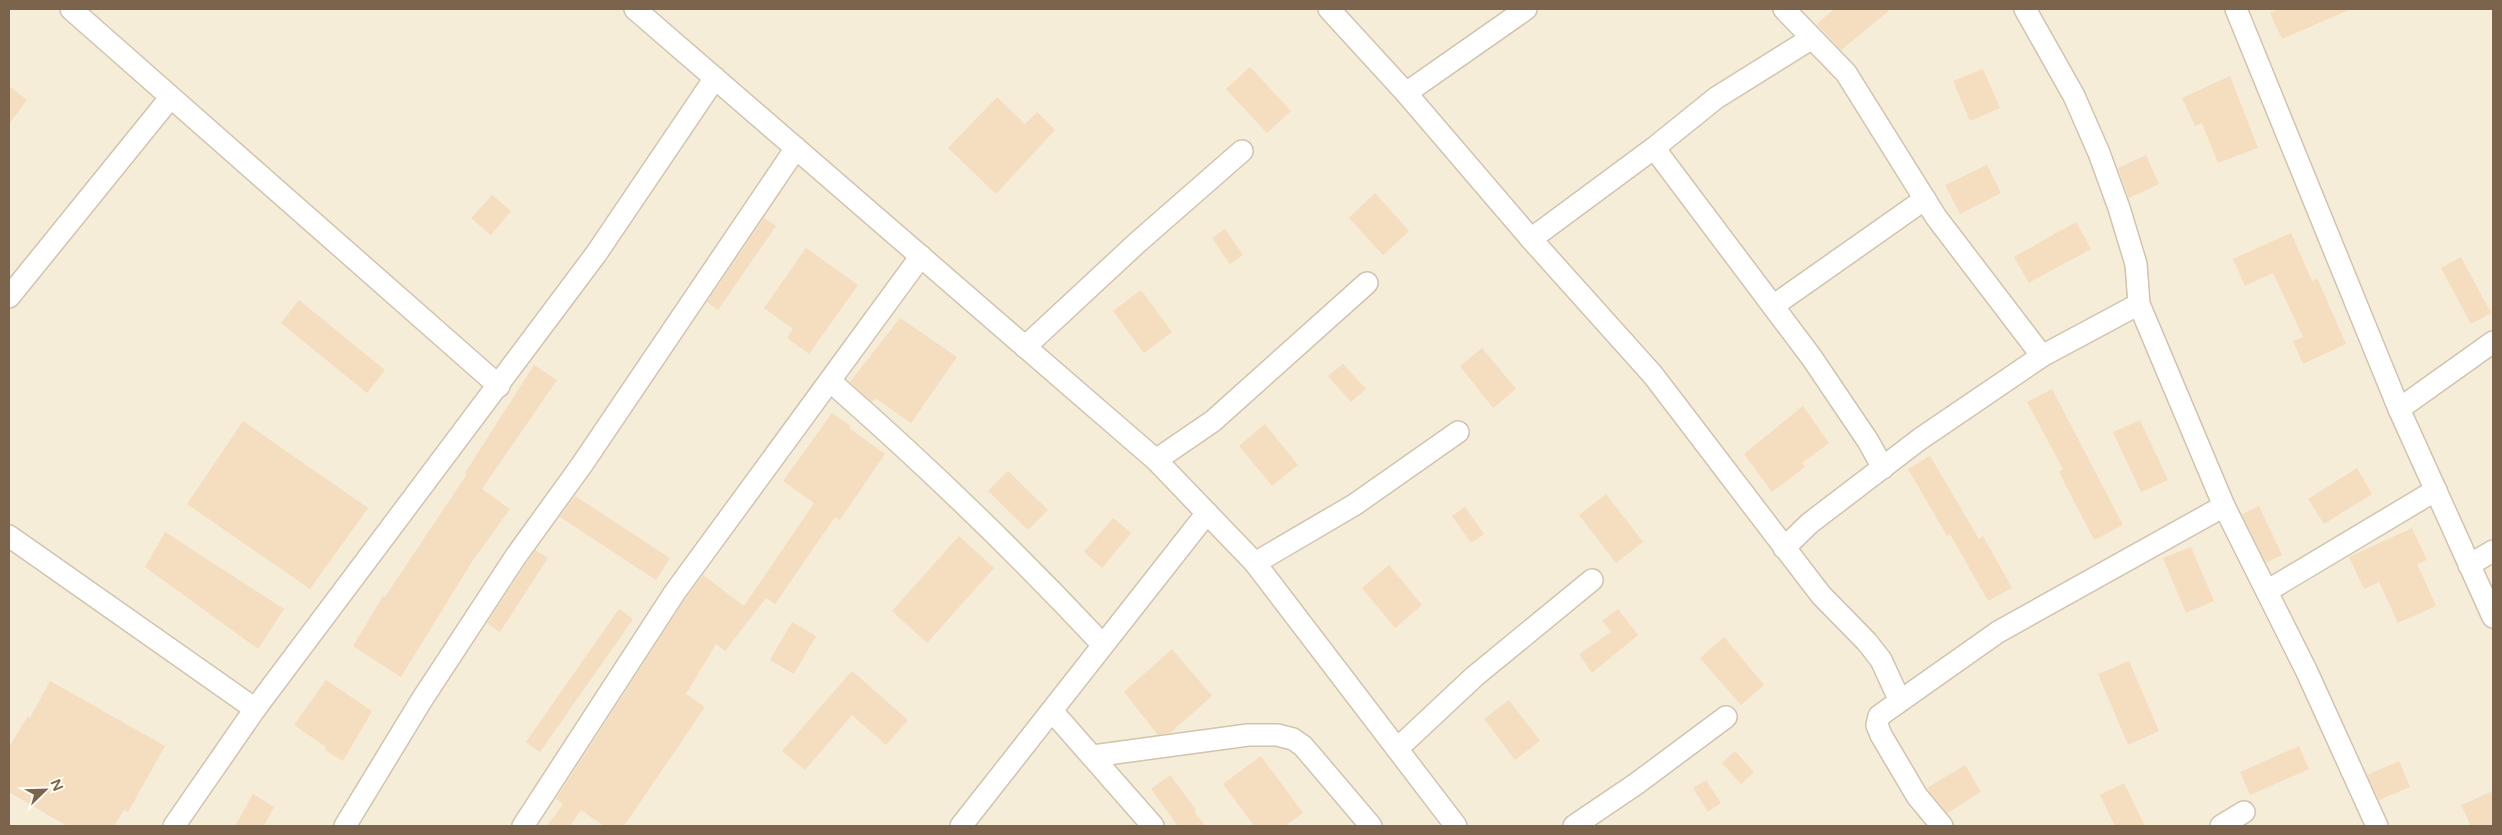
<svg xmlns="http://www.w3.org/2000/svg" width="2502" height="835" font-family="'Varela Round',sans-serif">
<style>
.residential{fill:#f6edd8}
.building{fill:#f5ddc0}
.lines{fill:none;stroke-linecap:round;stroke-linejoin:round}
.street-casing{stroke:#d2c3ae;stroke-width:24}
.street{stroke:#fff;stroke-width:21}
</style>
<rect width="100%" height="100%" fill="#fef9eb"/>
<rect class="residential" x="9" y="9" width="2484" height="817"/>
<g class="building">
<path d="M1834,9H1891L1841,50L1817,24Z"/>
<path d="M2279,9H2351L2282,39L2270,13Z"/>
<path d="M1250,67L1291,111L1267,133L1226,89Z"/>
<path d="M1983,69L2000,108L1970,121L1953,81Z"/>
<path d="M2230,76L2258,148L2218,163L2202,123L2195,126L2182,98Z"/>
<path d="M9,86L27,100L9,124Z"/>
<path d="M997,97L1025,124L1037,112L1055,130L996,194L948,148Z"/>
<path d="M2146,155L2159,184L2129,198L2118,168Z"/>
<path d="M1987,165L2001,193L1960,214L1945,185Z"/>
<path d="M1375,193L1409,231L1383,255L1349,218Z"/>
<path d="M492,195L511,211L491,235L471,218Z"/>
<path d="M764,218L776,226L718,310L707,302Z"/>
<path d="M2076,222L2091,249L2029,283L2014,257Z"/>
<path d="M1225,229L1243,255L1230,264L1212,238Z"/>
<path d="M2291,233L2312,281L2317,278L2346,344L2303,364L2293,341L2303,337L2273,273L2245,286L2233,259Z"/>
<path d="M806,248L858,285L809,354L787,338L793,329L764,308Z"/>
<path d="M2461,257L2491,313L2471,324L2441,268Z"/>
<path d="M1141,290L1172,332L1144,353L1113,311Z"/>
<path d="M299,300L385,370L367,393L281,323Z"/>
<path d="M900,318L957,357L911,423L875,398L872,402L850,382Z"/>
<path d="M1482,348L1516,389L1493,408L1460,366Z"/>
<path d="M1343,364L1366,389L1351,402L1328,376Z"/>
<path d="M534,365L557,380L482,489L510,509L473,560L401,677L353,646L383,596L385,597L467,474L465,473Z"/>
<path d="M2052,389L2123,525L2094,540L2059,472L2063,469L2027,402Z"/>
<path d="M1803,406L1829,443L1802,463L1805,467L1772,492L1744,454Z"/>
<path d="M832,413L851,426L849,428L885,454L840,520L835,517L775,604L766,598L725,651L716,644L686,694L705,707L624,826H604L581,810L570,826H547L563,804L556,799L685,599L703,575L744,606L814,503L783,481Z"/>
<path d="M2140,420L2168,480L2141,492L2113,432Z"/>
<path d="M243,421L368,508L310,589L187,504Z"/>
<path d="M1265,424L1298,465L1272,486L1239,446Z"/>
<path d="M1930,456L1979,539L1983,536L2012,588L1988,601L1950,534L1947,536L1908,469Z"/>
<path d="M2357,468L2372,494L2324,524L2308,499Z"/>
<path d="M1008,471L1048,510L1028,530L988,491Z"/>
<path d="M1606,494L1643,542L1616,563L1579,515Z"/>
<path d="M575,496L670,558L656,580L560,517Z"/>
<path d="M2259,506L2282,555L2266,563L2242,514Z"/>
<path d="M1465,507L1484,534L1471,543L1452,516Z"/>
<path d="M1113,518L1131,533L1102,568L1084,552Z"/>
<path d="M2412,528L2427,560L2417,564L2436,606L2398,623L2379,582L2364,589L2349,557Z"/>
<path d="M165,532L284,609L258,649L145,567Z"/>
<path d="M959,536L994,568L927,643L892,611Z"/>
<path d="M2191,547L2214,601L2186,613L2163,558Z"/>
<path d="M535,550L548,558L500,632L487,623Z"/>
<path d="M1389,565L1422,605L1395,628L1362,588Z"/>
<path d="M619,609L633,619L540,752L526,742Z"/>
<path d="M1618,609L1638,635L1592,673L1579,654L1611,632L1602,621Z"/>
<path d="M792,622L816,636L794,674L770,660Z"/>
<path d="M1724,637L1764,685L1741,705L1700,658Z"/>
<path d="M1172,649L1212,696L1170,733L1158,735L1124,692Z"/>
<path d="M2129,661L2159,731L2128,745L2098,674Z"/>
<path d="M852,671L908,720L886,745L852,715L805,770L782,751Z"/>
<path d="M326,680L372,711L343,761L325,750L326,747L294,725Z"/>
<path d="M50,681L165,746L128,812L124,810L114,826H67L9,792V747L28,716L30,718Z"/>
<path d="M1509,700L1540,741L1515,760L1484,719Z"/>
<path d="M2299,746L2309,769L2250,795L2240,772Z"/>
<path d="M1735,751L1754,772L1741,784L1722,763Z"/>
<path d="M1261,756L1303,813L1285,826H1254L1223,784Z"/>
<path d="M2399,761L2410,787L2379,800L2367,775Z"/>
<path d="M1965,765L1981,792L1947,813L1927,788Z"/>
<path d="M1170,775L1196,810L1194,811L1205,826H1178L1151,789Z"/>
<path d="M1706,780L1721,803L1708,812L1693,788Z"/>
<path d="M2124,783L2145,826H2115L2100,795Z"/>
<path d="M2493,791V826H2471L2461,805Z"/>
<path d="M253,794L274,807L264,826H235Z"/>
</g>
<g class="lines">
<g class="street-casing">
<g id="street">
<path d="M71,9L499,386"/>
<path d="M635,9L1156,460L1255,563L1456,826"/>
<path d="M1329,9L1406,93L1531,239L1653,375L1821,595L1867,642L1881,660L1900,701"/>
<path d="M1784,9L1846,73L1936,217L2042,356"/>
<path d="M2025,9L2074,96L2099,153L2119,208L2136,264L2139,304L2224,506L2307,672L2377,826"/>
<path d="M2236,9L2399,409L2493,617"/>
<path d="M1406,93L1526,9"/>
<path d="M1654,148L1812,358L1868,441L1883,468"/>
<path d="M1531,239L1654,148L1716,98L1812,38"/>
<path d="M9,297L170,98"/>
<path d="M1773,306L1925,199"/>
<path d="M1025,347L1138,242L1242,151"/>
<path d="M830,381C926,465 1016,552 1103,645"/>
<path d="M2399,409L2493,342"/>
<path d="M1156,460L1213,421L1367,283"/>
<path d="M9,536L255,709"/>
<path d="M1784,548L1810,523L1920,439L2042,356L2139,304"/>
<path d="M1255,563L1354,505L1458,432"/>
<path d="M2469,565L2493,551"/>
<path d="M2267,591L2436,490"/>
<path d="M1052,711L1153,826"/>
<path d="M1397,749L1475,676L1592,580"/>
<path d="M1093,756L1248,735H1277L1293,739L1303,746L1371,826"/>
<path d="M174,826L255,709L596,254L715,78"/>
<path d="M345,826L421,701L516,556L581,466L796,148"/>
<path d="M523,826L675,592L921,256"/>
<path d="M961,826L1207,513"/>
<path d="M1574,826L1636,784L1726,717"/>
<path d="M1942,826L1917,796L1881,735L1877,725L1879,716L1998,632L2224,506"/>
<path d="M2221,826L2244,812"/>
</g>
</g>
<use href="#street" class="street"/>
</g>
<rect width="2502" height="835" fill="none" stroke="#7c634b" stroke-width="20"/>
<g transform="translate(45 790) rotate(67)" stroke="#fffcf2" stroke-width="4" paint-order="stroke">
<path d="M0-4L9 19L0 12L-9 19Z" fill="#7c634b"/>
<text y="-8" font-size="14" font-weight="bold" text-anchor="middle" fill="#7c634b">N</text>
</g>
</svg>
